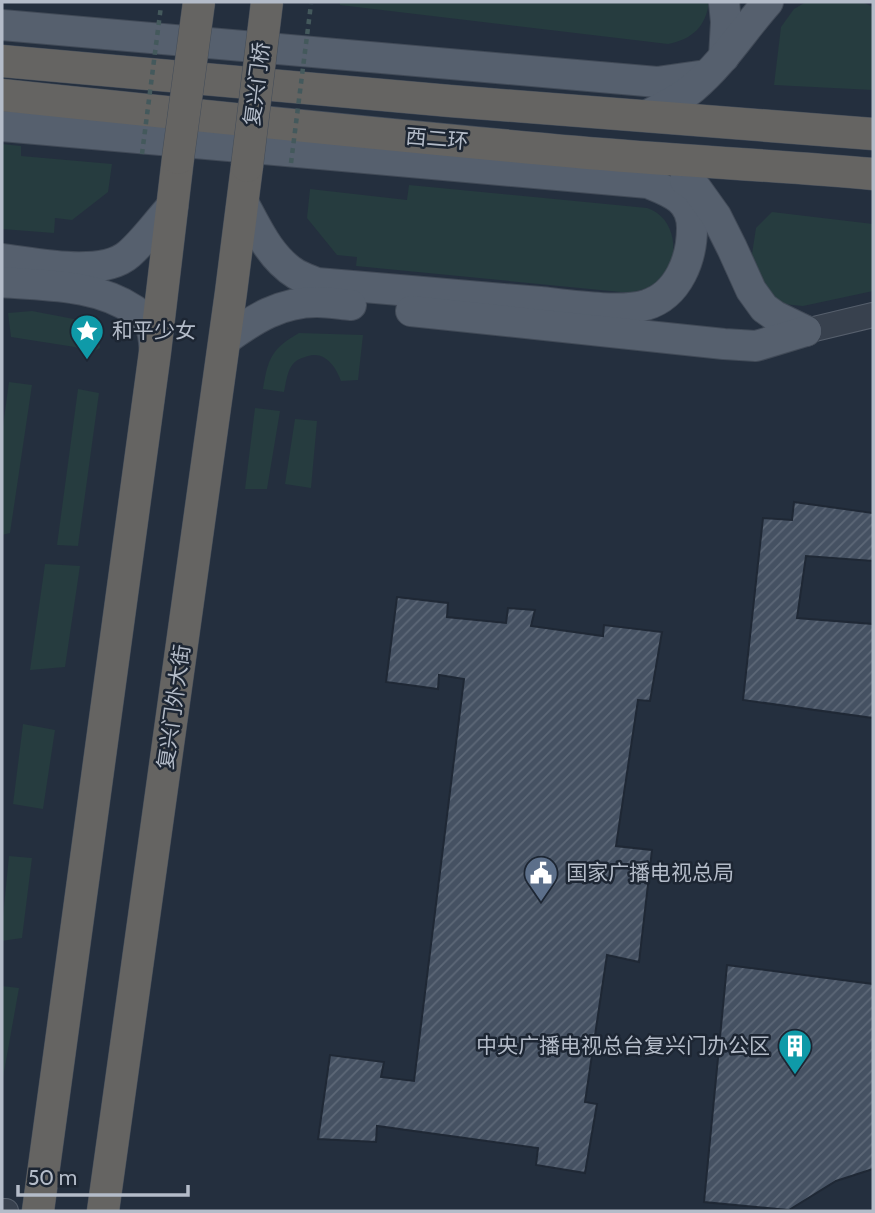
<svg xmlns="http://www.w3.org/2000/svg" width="875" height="1213" font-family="Cabin,'Noto Sans SC',sans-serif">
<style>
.green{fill:#263c3f}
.building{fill:url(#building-hatch);stroke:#1f2835;stroke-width:2}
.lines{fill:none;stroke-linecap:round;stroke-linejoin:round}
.tertiary-casing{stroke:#565f6c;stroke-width:26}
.primary-casing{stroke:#414a57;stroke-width:32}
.trunk-casing{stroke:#434c59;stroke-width:33}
.tertiary{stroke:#38414e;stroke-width:24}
.primary{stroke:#56606e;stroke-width:30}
.trunk{stroke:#656462;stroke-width:32}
.trunk-bridge-casing{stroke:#434c59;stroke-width:33;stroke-linecap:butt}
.path-bridge{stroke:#44595c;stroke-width:4.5;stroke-dasharray:5 5;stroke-linecap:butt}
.trunk-bridge{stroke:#656462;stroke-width:32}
.labels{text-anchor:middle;stroke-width:5;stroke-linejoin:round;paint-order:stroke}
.street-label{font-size:21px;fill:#b4bcc9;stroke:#1d2633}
.poi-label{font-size:21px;fill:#b4bcc9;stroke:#1d2633;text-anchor:start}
</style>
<defs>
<pattern id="building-hatch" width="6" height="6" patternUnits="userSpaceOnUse" patternTransform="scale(1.75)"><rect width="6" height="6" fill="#455162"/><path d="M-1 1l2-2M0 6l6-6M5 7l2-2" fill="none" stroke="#5d6877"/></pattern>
</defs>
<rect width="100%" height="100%" fill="#242f3e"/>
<g class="green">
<path d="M340,2H709C706,26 693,39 668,44L340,5Z"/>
<path d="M806,2H862L873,7V90L774,85L781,27L794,9Z"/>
<path d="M2,144L21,146V156L112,164L108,192L72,220L55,218L54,233L2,229Z"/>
<path d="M409,185L647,208C651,209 654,211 657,213C676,226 678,257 666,275C658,286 643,289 631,293L356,266L357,257L337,255L307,218L310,189L407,200Z"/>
<path d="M772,212L873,224V291L803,306L783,304L765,294L753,273L752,254L756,228Z"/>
<path d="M32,311L74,319L97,329L100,348L88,354L75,347L11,337L8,313Z"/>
<path d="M299,333L363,335L358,380L341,381C336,367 325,351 308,356C302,358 297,359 293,364C287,371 286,383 284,392L263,389C268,359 271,349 299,333Z"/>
<path d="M9,382L32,385L10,533L2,535V433Z"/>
<path d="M78,389L99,393L78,546L57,545Z"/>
<path d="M255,408L280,411L267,489H245Z"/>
<path d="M295,419L317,421L311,488L285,484Z"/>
<path d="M45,564L80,566L65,667L30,670Z"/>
<path d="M23,724L55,730L43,809L13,804Z"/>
<path d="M9,856L32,858L22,938L2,941V926Z"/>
<path d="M2,986L19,988L2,1083Z"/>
</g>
<g class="building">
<path d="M794,502L873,513V561L806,556L797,618L873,624V718L743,700L763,518L792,520Z"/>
<path d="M397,597L448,603L447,617L506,623L508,608L535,610L531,626L603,636L604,625L662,632L650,701L638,700L616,846L652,850L639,962L607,955L585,1102L597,1104L585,1173L536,1165L538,1148L377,1126L376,1142L318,1139L330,1055L384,1062L381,1077L414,1081L464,679L439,675L438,689L386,682Z"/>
<path d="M727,965L873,984V1169L836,1181L789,1210L704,1202Z"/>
</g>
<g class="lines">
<g class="tertiary-casing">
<g id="tertiary">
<path d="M806,331L873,315"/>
<path d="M2,1211H6"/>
</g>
</g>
<g class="primary-casing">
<g id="primary">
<path d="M724,2L726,22L724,57"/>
<path d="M2,25L657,82L706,75"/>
<path d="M646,116C662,107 679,100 693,88C723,63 743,30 768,2"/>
<path d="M2,126L648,183C670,192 692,199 692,228C692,258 679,295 646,305C621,313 568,305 540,302C466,296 391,289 317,283C310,280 303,278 296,274C270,258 257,228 243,202"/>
<path d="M685,180L696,188L716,216L732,248L751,290L764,308L775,316L806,331"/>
<path d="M2,259C35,263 102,278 129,254C145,240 158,221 173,205"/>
<path d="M2,282C47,286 95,284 134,310C140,314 148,320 150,325C154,333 154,345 155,352"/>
<path d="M411,311L724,344L756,346L806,331"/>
<path d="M225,340C254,319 280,302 317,302C328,302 340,304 351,305"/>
</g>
</g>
<g class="trunk-casing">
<g id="trunk">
<path d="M2,61L450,101L873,134"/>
<path d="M2,95C193,115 385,135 577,152C676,161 775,165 873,174"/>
<path d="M38,1211L155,352L178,158"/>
<path d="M103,1211L231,292L247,166"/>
</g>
</g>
<use href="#tertiary" class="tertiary"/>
<use href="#primary" class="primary"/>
<use href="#trunk" class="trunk"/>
<g class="trunk-bridge-casing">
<g id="trunk-bridge">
<path d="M178,158L199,2"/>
<path d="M247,166L267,2"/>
</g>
</g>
<g class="path-bridge">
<path d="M142,154L161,6"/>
<path d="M291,163L311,4"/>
</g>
<use href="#trunk-bridge" class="trunk-bridge"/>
</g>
<defs>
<g id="sight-pin" transform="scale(1.75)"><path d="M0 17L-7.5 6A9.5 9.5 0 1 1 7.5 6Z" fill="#0f9aa8" stroke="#1d2633"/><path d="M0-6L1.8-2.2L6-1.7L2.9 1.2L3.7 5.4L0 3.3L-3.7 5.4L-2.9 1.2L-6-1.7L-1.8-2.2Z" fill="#fff"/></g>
<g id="civic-pin" transform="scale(1.75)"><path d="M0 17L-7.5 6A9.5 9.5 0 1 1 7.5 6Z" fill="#5c6f8a" stroke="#1d2633"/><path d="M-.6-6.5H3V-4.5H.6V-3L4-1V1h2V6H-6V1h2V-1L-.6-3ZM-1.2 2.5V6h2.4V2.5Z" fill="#fff"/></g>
<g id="building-pin" transform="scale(1.75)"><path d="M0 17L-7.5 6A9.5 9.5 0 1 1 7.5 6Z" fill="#0f9aa8" stroke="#1d2633"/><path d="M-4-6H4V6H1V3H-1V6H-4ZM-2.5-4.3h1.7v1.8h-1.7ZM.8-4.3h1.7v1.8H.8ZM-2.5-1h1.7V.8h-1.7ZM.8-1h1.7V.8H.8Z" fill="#fff"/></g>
</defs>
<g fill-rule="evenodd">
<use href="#sight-pin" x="87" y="331"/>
<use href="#civic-pin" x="541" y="873"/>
<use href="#building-pin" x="795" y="1046"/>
</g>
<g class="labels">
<g class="street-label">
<text transform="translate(257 84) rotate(-83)" y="7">复兴门桥</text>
<text transform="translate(437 139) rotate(5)" y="7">西二环</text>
<text transform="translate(174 707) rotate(-82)" y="7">复兴门外大街</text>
</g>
<g class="poi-label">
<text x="112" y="338">和平少女</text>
<text x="566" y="880">国家广播电视总局</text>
<text x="770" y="1053" text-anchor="end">中央广播电视总台复兴门办公区</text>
</g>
</g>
<rect width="875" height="1213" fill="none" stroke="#b4bcc9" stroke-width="7"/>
<path d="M18 1185v10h170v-10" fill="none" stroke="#b4bcc9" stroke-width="3.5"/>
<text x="28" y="1185" font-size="21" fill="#b4bcc9" stroke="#1d2633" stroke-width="5" paint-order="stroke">50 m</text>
</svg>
